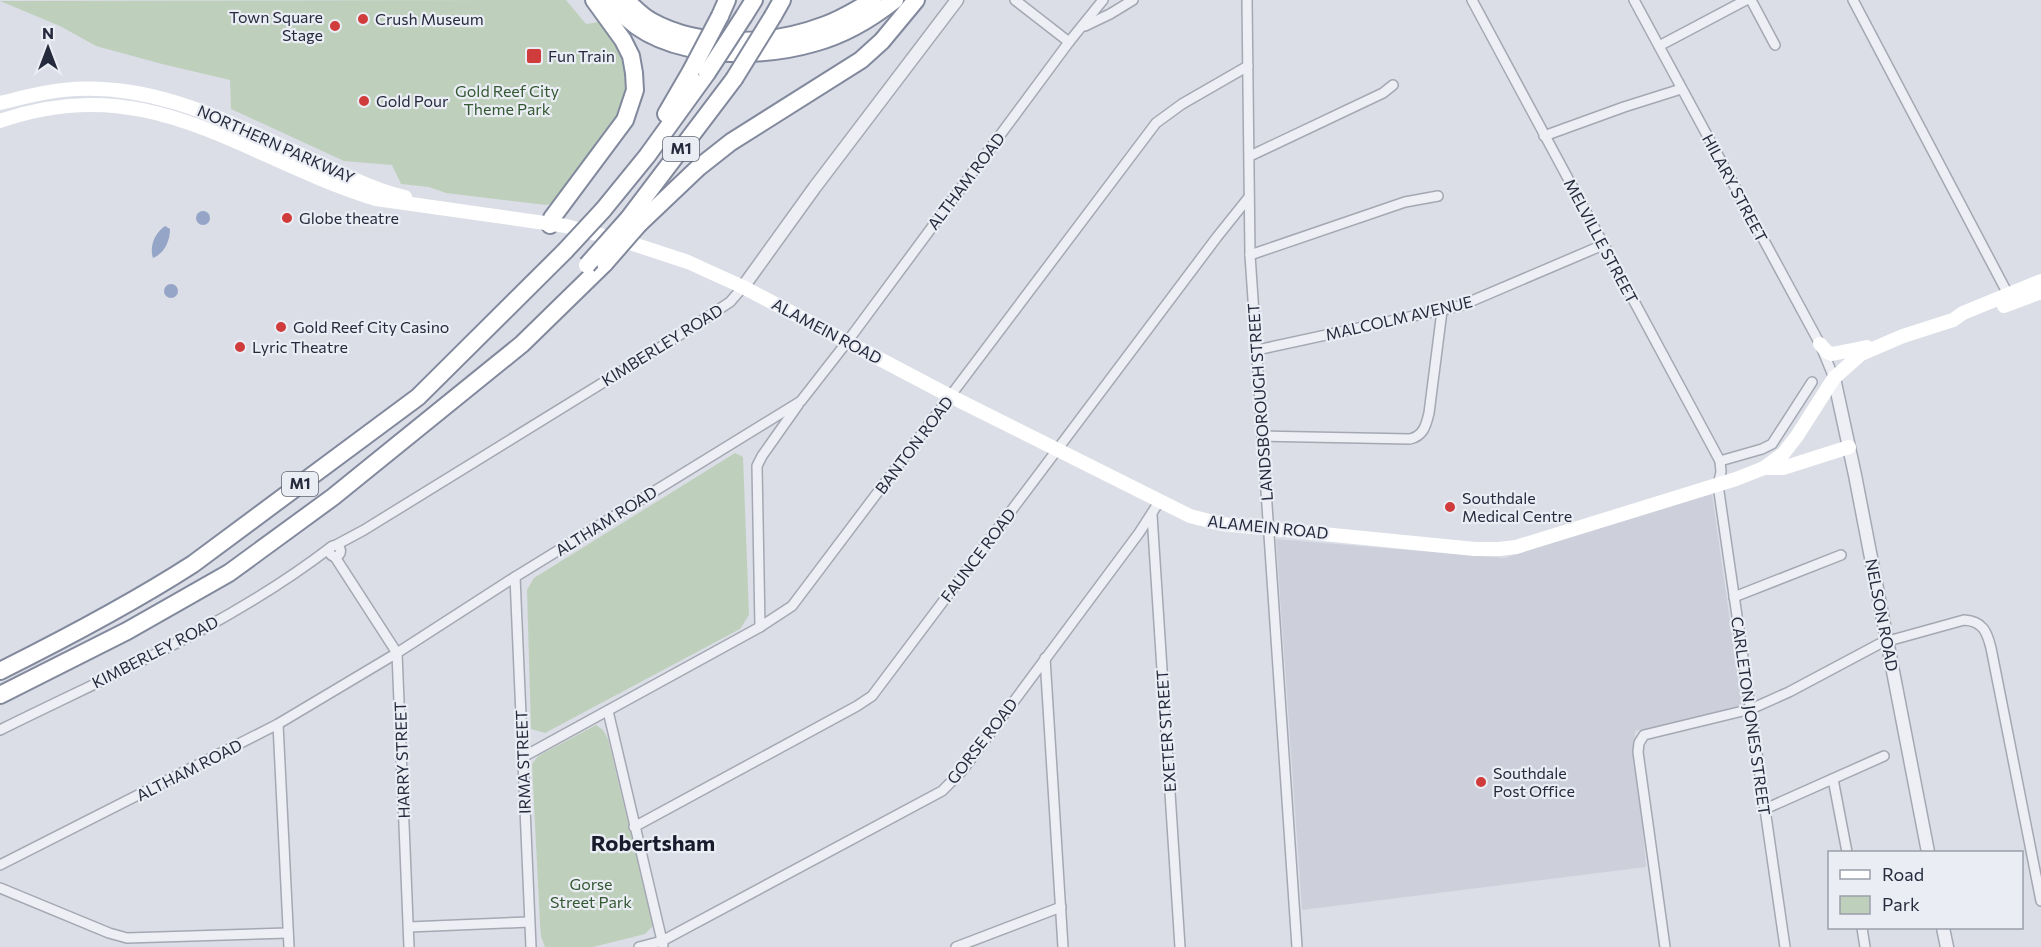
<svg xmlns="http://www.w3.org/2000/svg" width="2041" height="947" font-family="Commissioner,sans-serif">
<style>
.built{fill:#cdd0db}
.green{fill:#bed0bc}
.water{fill:#95a5c7}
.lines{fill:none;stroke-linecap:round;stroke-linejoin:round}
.minor-casing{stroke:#a4a8b3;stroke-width:12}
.tertiary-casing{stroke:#a4a8b3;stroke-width:15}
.motorway-casing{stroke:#82899d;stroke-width:20}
.minor{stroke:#eeeff4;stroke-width:9}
.tertiary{stroke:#eeeff4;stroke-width:12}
.secondary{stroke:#fff;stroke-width:14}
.motorway{stroke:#fff;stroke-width:16}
.motorway-bridge-casing{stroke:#82899d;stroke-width:20;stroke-linecap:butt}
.motorway-bridge{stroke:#fff;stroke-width:16}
.poi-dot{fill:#cf3c3b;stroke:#eaedf4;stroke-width:2}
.labels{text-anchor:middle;stroke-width:4.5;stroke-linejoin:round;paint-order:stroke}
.shield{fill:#eaedf4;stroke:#606473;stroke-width:1.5}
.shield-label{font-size:15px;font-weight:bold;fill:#252a3c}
.poi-label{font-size:16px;fill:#252a3c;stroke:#eaedf4;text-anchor:start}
.park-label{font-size:16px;fill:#335832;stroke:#eaedf4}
.street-label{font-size:16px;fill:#252a3c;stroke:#eaedf4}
.district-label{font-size:22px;font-weight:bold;fill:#171b2c;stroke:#eaedf4}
</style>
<rect width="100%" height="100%" fill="#dbdee6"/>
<path class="built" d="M1712,494L1743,713L1635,731L1646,867L1302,910L1276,539L1504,558Z"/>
<g class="green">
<path d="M566,0L586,24L599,22L613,38L624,60L627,72L626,93L619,114L555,202L546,205L446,193L429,187L401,184L392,165L344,161L231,109L230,80L162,64L96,46L60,26L0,1Z"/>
<path d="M735,453L743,457L749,615L740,629L545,733L531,729L527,590L534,578Z"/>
<path d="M596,725L603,730L608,739L653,926L645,934L593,947H545L541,936L540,924L532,764L538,756Z"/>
</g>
<g class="water">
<circle cx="203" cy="218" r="7"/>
<path d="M165,226L170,229C170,240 165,253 153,258C149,246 155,233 165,226Z"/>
<circle cx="171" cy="291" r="7"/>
</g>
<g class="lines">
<g class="minor-casing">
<g id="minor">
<path d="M1015,0L1069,42"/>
<path d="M1247,0L1250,255L1297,947"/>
<path d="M1472,0L1720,461L1721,472L1718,485L1785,947"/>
<path d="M1634,0L1820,344L1834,378"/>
<path d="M1751,0L1775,45"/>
<path d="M1853,0L2010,298"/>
<path d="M1085,26L1110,14L1133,0"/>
<path d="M1659,46L1746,0"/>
<path d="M1544,136L1624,107L1681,89"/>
<path d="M1250,156L1383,93L1393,85"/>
<path d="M1250,255L1405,202L1438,196"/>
<path d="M1257,350L1460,306L1603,245"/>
<path d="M1262,436L1410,439C1423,436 1426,426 1429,413L1442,311"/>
<path d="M1720,461L1762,449L1772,444L1812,382"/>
<path d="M1152,515L1180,947"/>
<path d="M336,545L364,530L672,340L730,302L743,287"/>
<circle cx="335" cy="551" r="5.5"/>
<path d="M335,557L397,653L409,947"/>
<path d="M515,577L531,947"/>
<path d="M1734,597L1841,555"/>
<path d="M760,627L757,466L762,456L798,405"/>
<path d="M1045,658L1063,947"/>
<path d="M608,711L663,945"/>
<path d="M278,724L289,947"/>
<path d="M0,730C113,674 231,624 331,547"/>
<path d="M523,757L760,627L792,606L1156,123L1182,104L1248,66"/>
<path d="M1833,779L1847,852"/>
<path d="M1765,809L1884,756"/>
<path d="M634,827L857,706L872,696L1217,237L1249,197"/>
<path d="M0,865L278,724L397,653L515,577L801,401L847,342L1069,42L1103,0"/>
<path d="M0,888L109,933L127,938L288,933"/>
<path d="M409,927L529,922"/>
<path d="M1862,928L1865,947"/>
<path d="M639,947L662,941L942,791L962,771L1139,533L1159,502"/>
<path d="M956,947L1061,907"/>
<path d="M1665,947L1638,752L1639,743L1644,735L1751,709L1789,692L1881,643L1964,620C1983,621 1987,632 1991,648L2041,901"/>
</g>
</g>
<g class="tertiary-casing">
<g id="tertiary">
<path d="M743,287L815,187L957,0"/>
<path d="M1834,378L1855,475L1928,852"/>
<path d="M1943,928L1947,947"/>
</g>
</g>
<g class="motorway-casing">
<g id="motorway">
<path d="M611,0C651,60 752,61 814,43C844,35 871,19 895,0"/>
<path d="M626,0C633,7 642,16 651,21C701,49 772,45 825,25C842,19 858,9 873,0"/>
<path d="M720,16L727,0"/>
<path d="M744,16L754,0"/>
<path d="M773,16L782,0"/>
<path d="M666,114L691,71"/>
<path d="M603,210L647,156L707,73"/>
<path d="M628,219L734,79"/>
<path d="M639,224L698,168L731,142L861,60L882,41L916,0"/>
<path d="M550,225L552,218L625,120L635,90L634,73L631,56L623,40L594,0"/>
<path d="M0,671C66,638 131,604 193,564L418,397L565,251"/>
<path d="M0,695L127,631L229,573L333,497L522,344L605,263"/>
</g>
</g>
<use href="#minor" class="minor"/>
<use href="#tertiary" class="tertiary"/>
<g class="secondary">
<path d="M0,103C21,98 42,92 63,90C155,80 234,125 315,161C344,174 373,190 405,197"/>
<path d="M0,121C150,68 242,158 376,199L566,226L627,242L688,262L743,287L950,396L1190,516L1221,524L1475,549H1499L1516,547L1736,479L1764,468L1783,454L1797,436L1834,378L1861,354L1903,336L1953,320L1963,313L2041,281"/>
<path d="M2004,306L2041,292"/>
<path d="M1820,344L1827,352L1832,354L1867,347"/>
<path d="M1764,468H1783L1849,447"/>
</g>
<use href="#motorway" class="motorway"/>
<g class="motorway-bridge-casing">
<g id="motorway-bridge">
<path d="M691,71L720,16"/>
<path d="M707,73L744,16"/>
<path d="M734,79L773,16"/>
<path d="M565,251L603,210"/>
<path d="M605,263L639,224"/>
<path d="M587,265L628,219"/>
</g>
</g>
<use href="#motorway-bridge" class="motorway-bridge"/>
</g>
<g class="poi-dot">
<circle cx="363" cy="19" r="6"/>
<circle cx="335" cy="26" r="6"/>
<rect x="526" y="48" width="16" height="16" rx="3"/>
<circle cx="364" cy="101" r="6"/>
<circle cx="287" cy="218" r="6"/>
<circle cx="281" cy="327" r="6"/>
<circle cx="240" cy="347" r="6"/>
<circle cx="1450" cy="507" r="6"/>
<circle cx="1481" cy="782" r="6"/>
</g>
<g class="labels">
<g class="shield">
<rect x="663" y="137" width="36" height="24" rx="4.5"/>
<rect x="282" y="472" width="36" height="24" rx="4.5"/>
</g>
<g class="shield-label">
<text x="681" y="154">M1</text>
<text x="300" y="489">M1</text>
</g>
<g class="poi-label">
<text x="323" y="23" text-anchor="end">Town Square<tspan x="323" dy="18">Stage</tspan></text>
<text x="375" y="25">Crush Museum</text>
<text x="548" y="62">Fun Train</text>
<text x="376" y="107">Gold Pour</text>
<text x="299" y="224">Globe theatre</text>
<text x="293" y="333">Gold Reef City Casino</text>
<text x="252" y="353">Lyric Theatre</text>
<text x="1462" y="504">Southdale<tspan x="1462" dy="18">Medical Centre</tspan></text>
<text x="1493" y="779">Southdale<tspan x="1493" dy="18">Post Office</tspan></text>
</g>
<g class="park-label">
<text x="507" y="97">Gold Reef City<tspan x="507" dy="18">Theme Park</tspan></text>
<text x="591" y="890">Gorse<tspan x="591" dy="18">Street Park</tspan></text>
</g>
<g class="street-label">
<text transform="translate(276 144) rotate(24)" y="6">NORTHERN PARKWAY</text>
<text transform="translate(966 181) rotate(-53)" y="6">ALTHAM ROAD</text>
<text transform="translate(1735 188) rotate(62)" y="6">HILARY STREET</text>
<text transform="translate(1601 241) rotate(62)" y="6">MELVILLE STREET</text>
<text transform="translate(1399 318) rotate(-13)" y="6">MALCOLM AVENUE</text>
<text transform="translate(827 331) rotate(28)" y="6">ALAMEIN ROAD</text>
<text transform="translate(662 345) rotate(-32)" y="6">KIMBERLEY ROAD</text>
<text transform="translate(1260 402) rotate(-94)" y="6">LANDSBOROUGH STREET</text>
<text transform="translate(914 445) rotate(-53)" y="6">BANTON ROAD</text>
<text transform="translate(606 521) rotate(-32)" y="6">ALTHAM ROAD</text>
<text transform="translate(1268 527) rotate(6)" y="6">ALAMEIN ROAD</text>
<text transform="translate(978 555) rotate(-53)" y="6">FAUNCE ROAD</text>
<text transform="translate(1882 615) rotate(79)" y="6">NELSON ROAD</text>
<text transform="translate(155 652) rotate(-27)" y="6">KIMBERLEY ROAD</text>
<text transform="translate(1751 716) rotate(82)" y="6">CARLETON JONES STREET</text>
<text transform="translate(1166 731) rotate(-94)" y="6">EXETER STREET</text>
<text transform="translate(982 741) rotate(-52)" y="6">GORSE ROAD</text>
<text transform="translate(402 760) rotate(-92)" y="6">HARRY STREET</text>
<text transform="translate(523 762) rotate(-92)" y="6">IRMA STREET</text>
<text transform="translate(189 770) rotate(-27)" y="6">ALTHAM ROAD</text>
</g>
<g class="district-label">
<text x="653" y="851">Robertsham</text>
</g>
</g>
<rect x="1828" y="851" width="195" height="78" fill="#eaedf4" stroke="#9b9faa" stroke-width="1.5"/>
<rect x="1840" y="870" width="30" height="9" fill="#ffffff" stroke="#9b9faa" stroke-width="1.5"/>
<text x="1882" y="881" font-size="18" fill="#252a3c">Road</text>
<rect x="1840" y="896" width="30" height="18" fill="#bed0bc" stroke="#9b9faa" stroke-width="1.5"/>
<text x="1882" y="911" font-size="18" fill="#252a3c">Park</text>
<g transform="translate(48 48)" stroke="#eaedf4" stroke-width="4.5" paint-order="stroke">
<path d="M0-4.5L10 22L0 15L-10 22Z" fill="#252a3c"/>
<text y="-9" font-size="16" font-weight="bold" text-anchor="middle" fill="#252a3c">N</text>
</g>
</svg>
